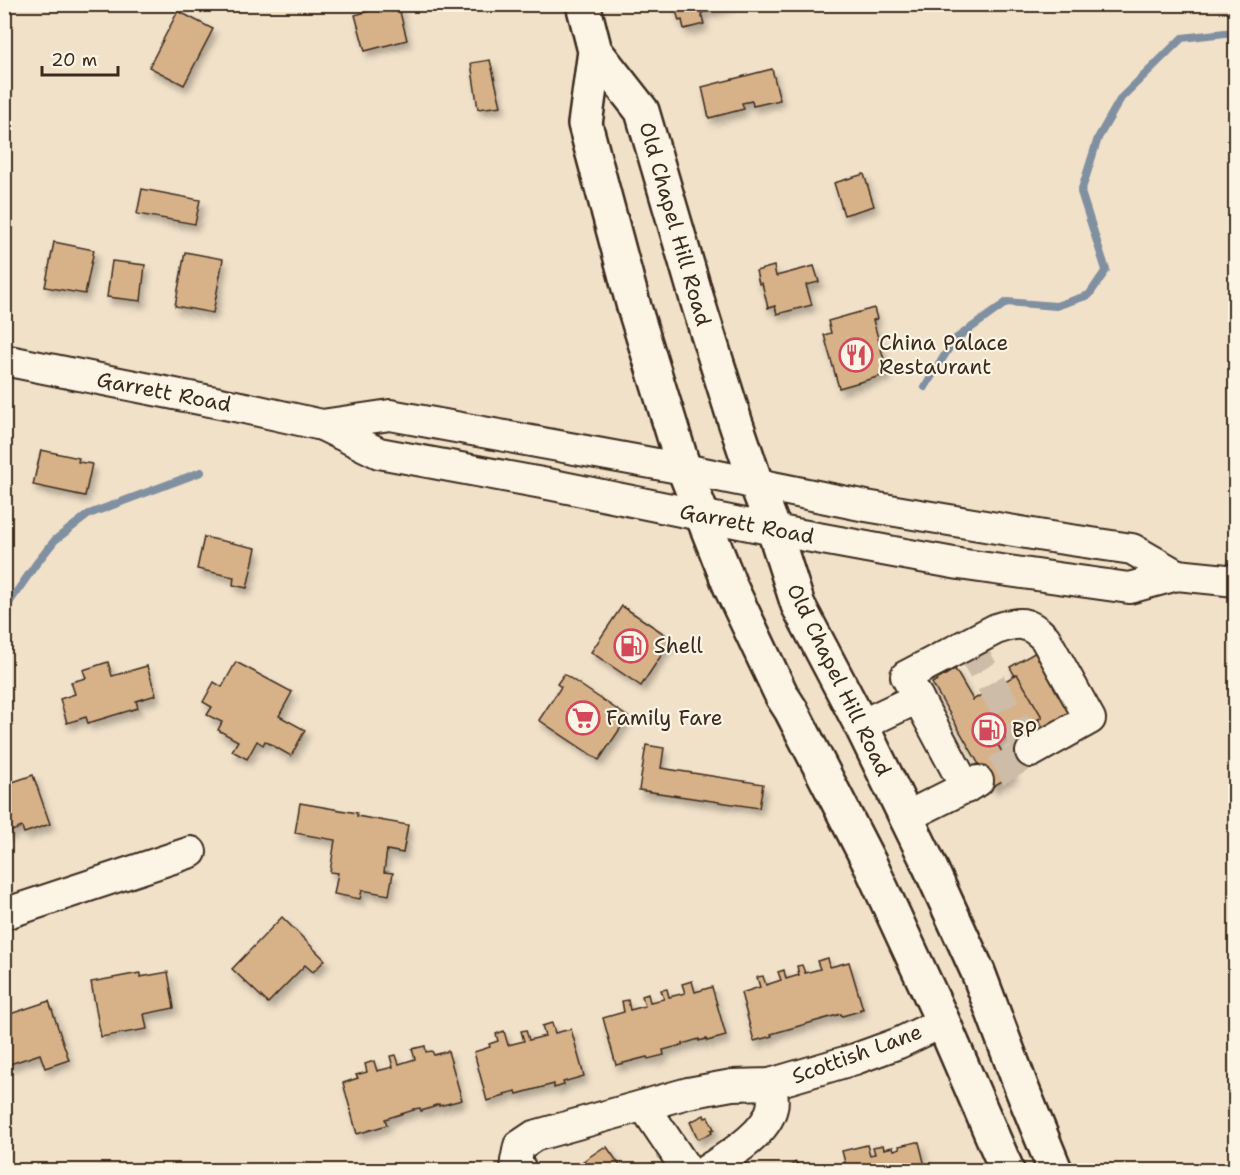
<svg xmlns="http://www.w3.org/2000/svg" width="1240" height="1175" font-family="'Shantell Sans',sans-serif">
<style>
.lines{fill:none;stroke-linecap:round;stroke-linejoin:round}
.stream{stroke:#8190a1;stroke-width:8}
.building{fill:#d7b289;stroke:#3b2a1e;stroke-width:1.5;filter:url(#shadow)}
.minor-tunnel{stroke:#cdbca7;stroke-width:30;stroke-dasharray:30 15;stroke-linecap:butt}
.minor-casing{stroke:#3b2a1e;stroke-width:34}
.major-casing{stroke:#3b2a1e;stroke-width:38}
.minor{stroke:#fcf5e5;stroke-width:30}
.major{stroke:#fcf5e5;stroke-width:33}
.labels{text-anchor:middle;stroke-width:4.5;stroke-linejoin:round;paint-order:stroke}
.street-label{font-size:21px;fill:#3b2a1e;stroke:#fcf5e5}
.poi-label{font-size:21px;fill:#3b2a1e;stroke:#fcf5e5;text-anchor:start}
</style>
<defs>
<filter id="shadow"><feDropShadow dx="3.5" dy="6" stdDeviation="3" flood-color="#0004"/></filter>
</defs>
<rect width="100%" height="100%" fill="#f1e1c9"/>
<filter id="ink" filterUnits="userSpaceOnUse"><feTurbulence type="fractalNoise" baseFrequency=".0167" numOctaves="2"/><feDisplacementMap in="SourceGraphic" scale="12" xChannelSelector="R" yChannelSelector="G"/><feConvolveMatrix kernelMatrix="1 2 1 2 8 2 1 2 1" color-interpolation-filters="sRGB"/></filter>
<g filter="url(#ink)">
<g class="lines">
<g class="stream">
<path d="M925,387L954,340L1007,302L1056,306L1089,295L1106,270L1081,192L1098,138L1121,98L1182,38L1234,32L1236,30"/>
<path d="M4,610L36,564L55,540L89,514L201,472"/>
</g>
</g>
<g class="building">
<path d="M394,4H398L407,40L365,51L355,15Z"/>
<path d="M674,4H731L701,13L704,24L684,29L682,20L679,21Z"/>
<path d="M178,11L213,29L184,85L149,67Z"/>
<path d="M490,60L501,106L478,109L471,63Z"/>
<path d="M772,69L780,100L753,106L752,101L742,103L744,109L709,118L702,87Z"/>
<path d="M864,174L874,206L844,215L834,183Z"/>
<path d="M142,189L200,200L195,224L137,214Z"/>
<path d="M54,242L94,250L85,294L45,287Z"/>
<path d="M185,252L223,259L213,313L175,306Z"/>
<path d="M112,261L145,265L141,301L107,297Z"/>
<path d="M774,266L776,276L814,266L819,282L806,285L812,305L777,314L775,306L768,308L762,283L759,284L756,271Z"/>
<path d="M874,308L877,319L873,320L888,374L839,388L824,335L831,333L828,321Z"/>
<path d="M41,450L79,458L78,462L92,464L85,496L33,485Z"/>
<path d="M204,537L256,548L247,588L233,585L234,577L197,569Z"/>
<path d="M622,606L672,639L641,686L591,652Z"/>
<path d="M1043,648L1077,710L1044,729L1010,667Z"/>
<path d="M108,662L112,676L147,666L156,695L136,701L138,708L88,723L86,717L67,723L60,699L75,694L71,682L86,678L83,670Z"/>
<path d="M236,662L292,692L279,716L305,730L291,756L265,741L263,745L257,741L247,759L232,751L238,741L218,730L222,722L207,715L212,707L203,702L214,682L222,687Z"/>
<path d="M955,669L973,700L1017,674L1042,717L997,743L1014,774L992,787L932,683Z"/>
<path d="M564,674L628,717L599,760L539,720L561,687L557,684Z"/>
<path d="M646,745L664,748L661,768L763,784L759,808L639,790Z"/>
<path d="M33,775L50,824L24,833L22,827L4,834V785Z"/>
<path d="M300,803L357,813V816L408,825L403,853L387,850L384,872L393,873L389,895L362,890L360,899L334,894L338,873L330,872L335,840L295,833Z"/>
<path d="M282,917L325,960L313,972L305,965L268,1003L232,969Z"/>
<path d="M828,958L830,967L849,962L863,1009H860V1011L842,1016L841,1014L771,1034L772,1036L754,1041L741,993L760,987L757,977L763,976L766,985L781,980L778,972L784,970L786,979L799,975L797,966L802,965L805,973L820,969L817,961Z"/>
<path d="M168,972L174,1008L144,1014L147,1029L101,1037L91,982L140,973V977Z"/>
<path d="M692,981L695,992L712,987L726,1036L707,1041L706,1039L699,1041V1039L682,1044V1045L663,1050L664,1055L648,1059L647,1057L616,1065L603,1018L624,1012L622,1001L628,1000L630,1010L645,1006L642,996L648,994L650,1002L664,999L661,990L667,989L669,997L685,993L682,984Z"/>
<path d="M49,1001L69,1060L45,1068L40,1054L4,1066V1016Z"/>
<path d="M552,1023L555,1033L571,1029L584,1076L563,1082L564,1085L554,1088V1084L517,1094L516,1091L504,1094L505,1096L487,1101L474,1052L490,1047L489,1044L498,1041L496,1034L504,1031L508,1045L524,1041L521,1031L526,1030L529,1040L545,1036L542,1026Z"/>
<path d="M425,1046L426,1052L432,1051L434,1055L448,1051L462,1100L439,1106V1104L433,1106L434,1107L421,1111L420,1108L413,1109L414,1110L385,1119L387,1125L357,1134L343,1083L358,1078L356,1075L367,1072L365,1064L374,1061L377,1071L393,1067L390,1056L396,1055L399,1064L415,1059L412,1049Z"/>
<path d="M704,1115L705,1118L708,1117L714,1129L711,1130L712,1133L698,1139L690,1122Z"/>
<path d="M917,1142H919L926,1170H847L842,1151L867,1145L870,1155L875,1154L873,1147L883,1145L884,1149L893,1147L894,1150L900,1148L899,1146Z"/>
<path d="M604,1147L605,1149L607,1147L623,1170H570Z"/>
<path d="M796,1162L802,1170H784Z"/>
<path d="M188,1166V1170H139L138,1169Z"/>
</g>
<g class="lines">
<path class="minor-tunnel" d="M968,644L1031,752L978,781"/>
<g class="minor-casing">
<g id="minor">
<path d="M4,360L245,408L322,425L379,453L553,485L774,530L959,564L1129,588L1177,575L1236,581"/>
<path d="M322,425L390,415L684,469L866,506L1044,536L1132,549L1177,575"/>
<path d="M861,725L918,698"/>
<path d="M966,788L906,676L996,629C1019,621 1028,621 1045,638L1090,719L1031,752"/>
<path d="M906,817L978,781"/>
<path d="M4,914L191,852"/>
<path d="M644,1106L687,1170"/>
<path d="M521,1170L516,1161L519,1146L534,1136L688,1093L732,1085L770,1084L855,1059L899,1043L943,1022"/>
<path d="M707,1170C728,1156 766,1134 772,1108C774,1100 772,1091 770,1084"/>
</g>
</g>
<g class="major-casing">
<g id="major">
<path d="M583,4L595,51L585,124L634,307L684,469L731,588L782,696L791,710L870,864L943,1022L1007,1170"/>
<path d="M595,51L642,111L699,306L735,421L756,483L774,530L798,605L861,725L925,856L978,972L1022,1089L1055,1170"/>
</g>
</g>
<use href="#minor" class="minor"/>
<use href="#major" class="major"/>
</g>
</g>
<defs>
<g id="restaurant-ring" transform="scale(1.725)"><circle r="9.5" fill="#fcf5e5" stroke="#d1495b" stroke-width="1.5"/><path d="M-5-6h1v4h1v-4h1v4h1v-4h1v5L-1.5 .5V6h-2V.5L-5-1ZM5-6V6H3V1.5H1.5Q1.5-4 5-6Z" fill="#d1495b"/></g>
<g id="fuel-ring" transform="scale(1.725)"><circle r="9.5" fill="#fcf5e5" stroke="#d1495b" stroke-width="1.5"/><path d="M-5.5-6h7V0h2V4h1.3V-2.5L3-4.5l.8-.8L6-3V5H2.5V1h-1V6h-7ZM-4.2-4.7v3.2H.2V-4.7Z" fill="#d1495b"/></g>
<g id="supermarket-ring" transform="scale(1.725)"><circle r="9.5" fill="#fcf5e5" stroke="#d1495b" stroke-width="1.5"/><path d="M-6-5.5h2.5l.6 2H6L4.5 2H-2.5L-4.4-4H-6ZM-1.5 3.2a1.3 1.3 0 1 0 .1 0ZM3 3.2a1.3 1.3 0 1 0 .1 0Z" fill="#d1495b"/></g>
</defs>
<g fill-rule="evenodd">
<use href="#restaurant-ring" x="856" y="355"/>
<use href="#fuel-ring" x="631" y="646"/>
<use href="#supermarket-ring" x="583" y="718"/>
<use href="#fuel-ring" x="989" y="730"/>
</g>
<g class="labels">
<g class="street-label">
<text transform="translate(675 224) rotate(74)" y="7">Old Chapel Hill Road</text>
<text transform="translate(164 392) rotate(11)" y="7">Garrett Road</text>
<text transform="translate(747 524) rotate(11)" y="7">Garrett Road</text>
<text transform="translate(839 680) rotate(64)" y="7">Old Chapel Hill Road</text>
<text transform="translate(857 1054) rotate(-20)" y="7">Scottish Lane</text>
</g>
<g class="poi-label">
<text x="879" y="350">China Palace<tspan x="879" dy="24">Restaurant</tspan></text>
<text x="654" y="653">Shell</text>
<text x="606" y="725">Family Fare</text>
<text x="1012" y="737">BP</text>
</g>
</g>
<rect width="1240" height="1175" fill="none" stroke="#fcf5e5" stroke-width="24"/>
<rect x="12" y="12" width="1216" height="1151" fill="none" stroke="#3b2a1e" stroke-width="2" filter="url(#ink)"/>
<path d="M42 66v9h76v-9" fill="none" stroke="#3b2a1e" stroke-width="3"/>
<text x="51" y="66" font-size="18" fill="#3b2a1e" stroke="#fcf5e5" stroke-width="4.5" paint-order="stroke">20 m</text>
</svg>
